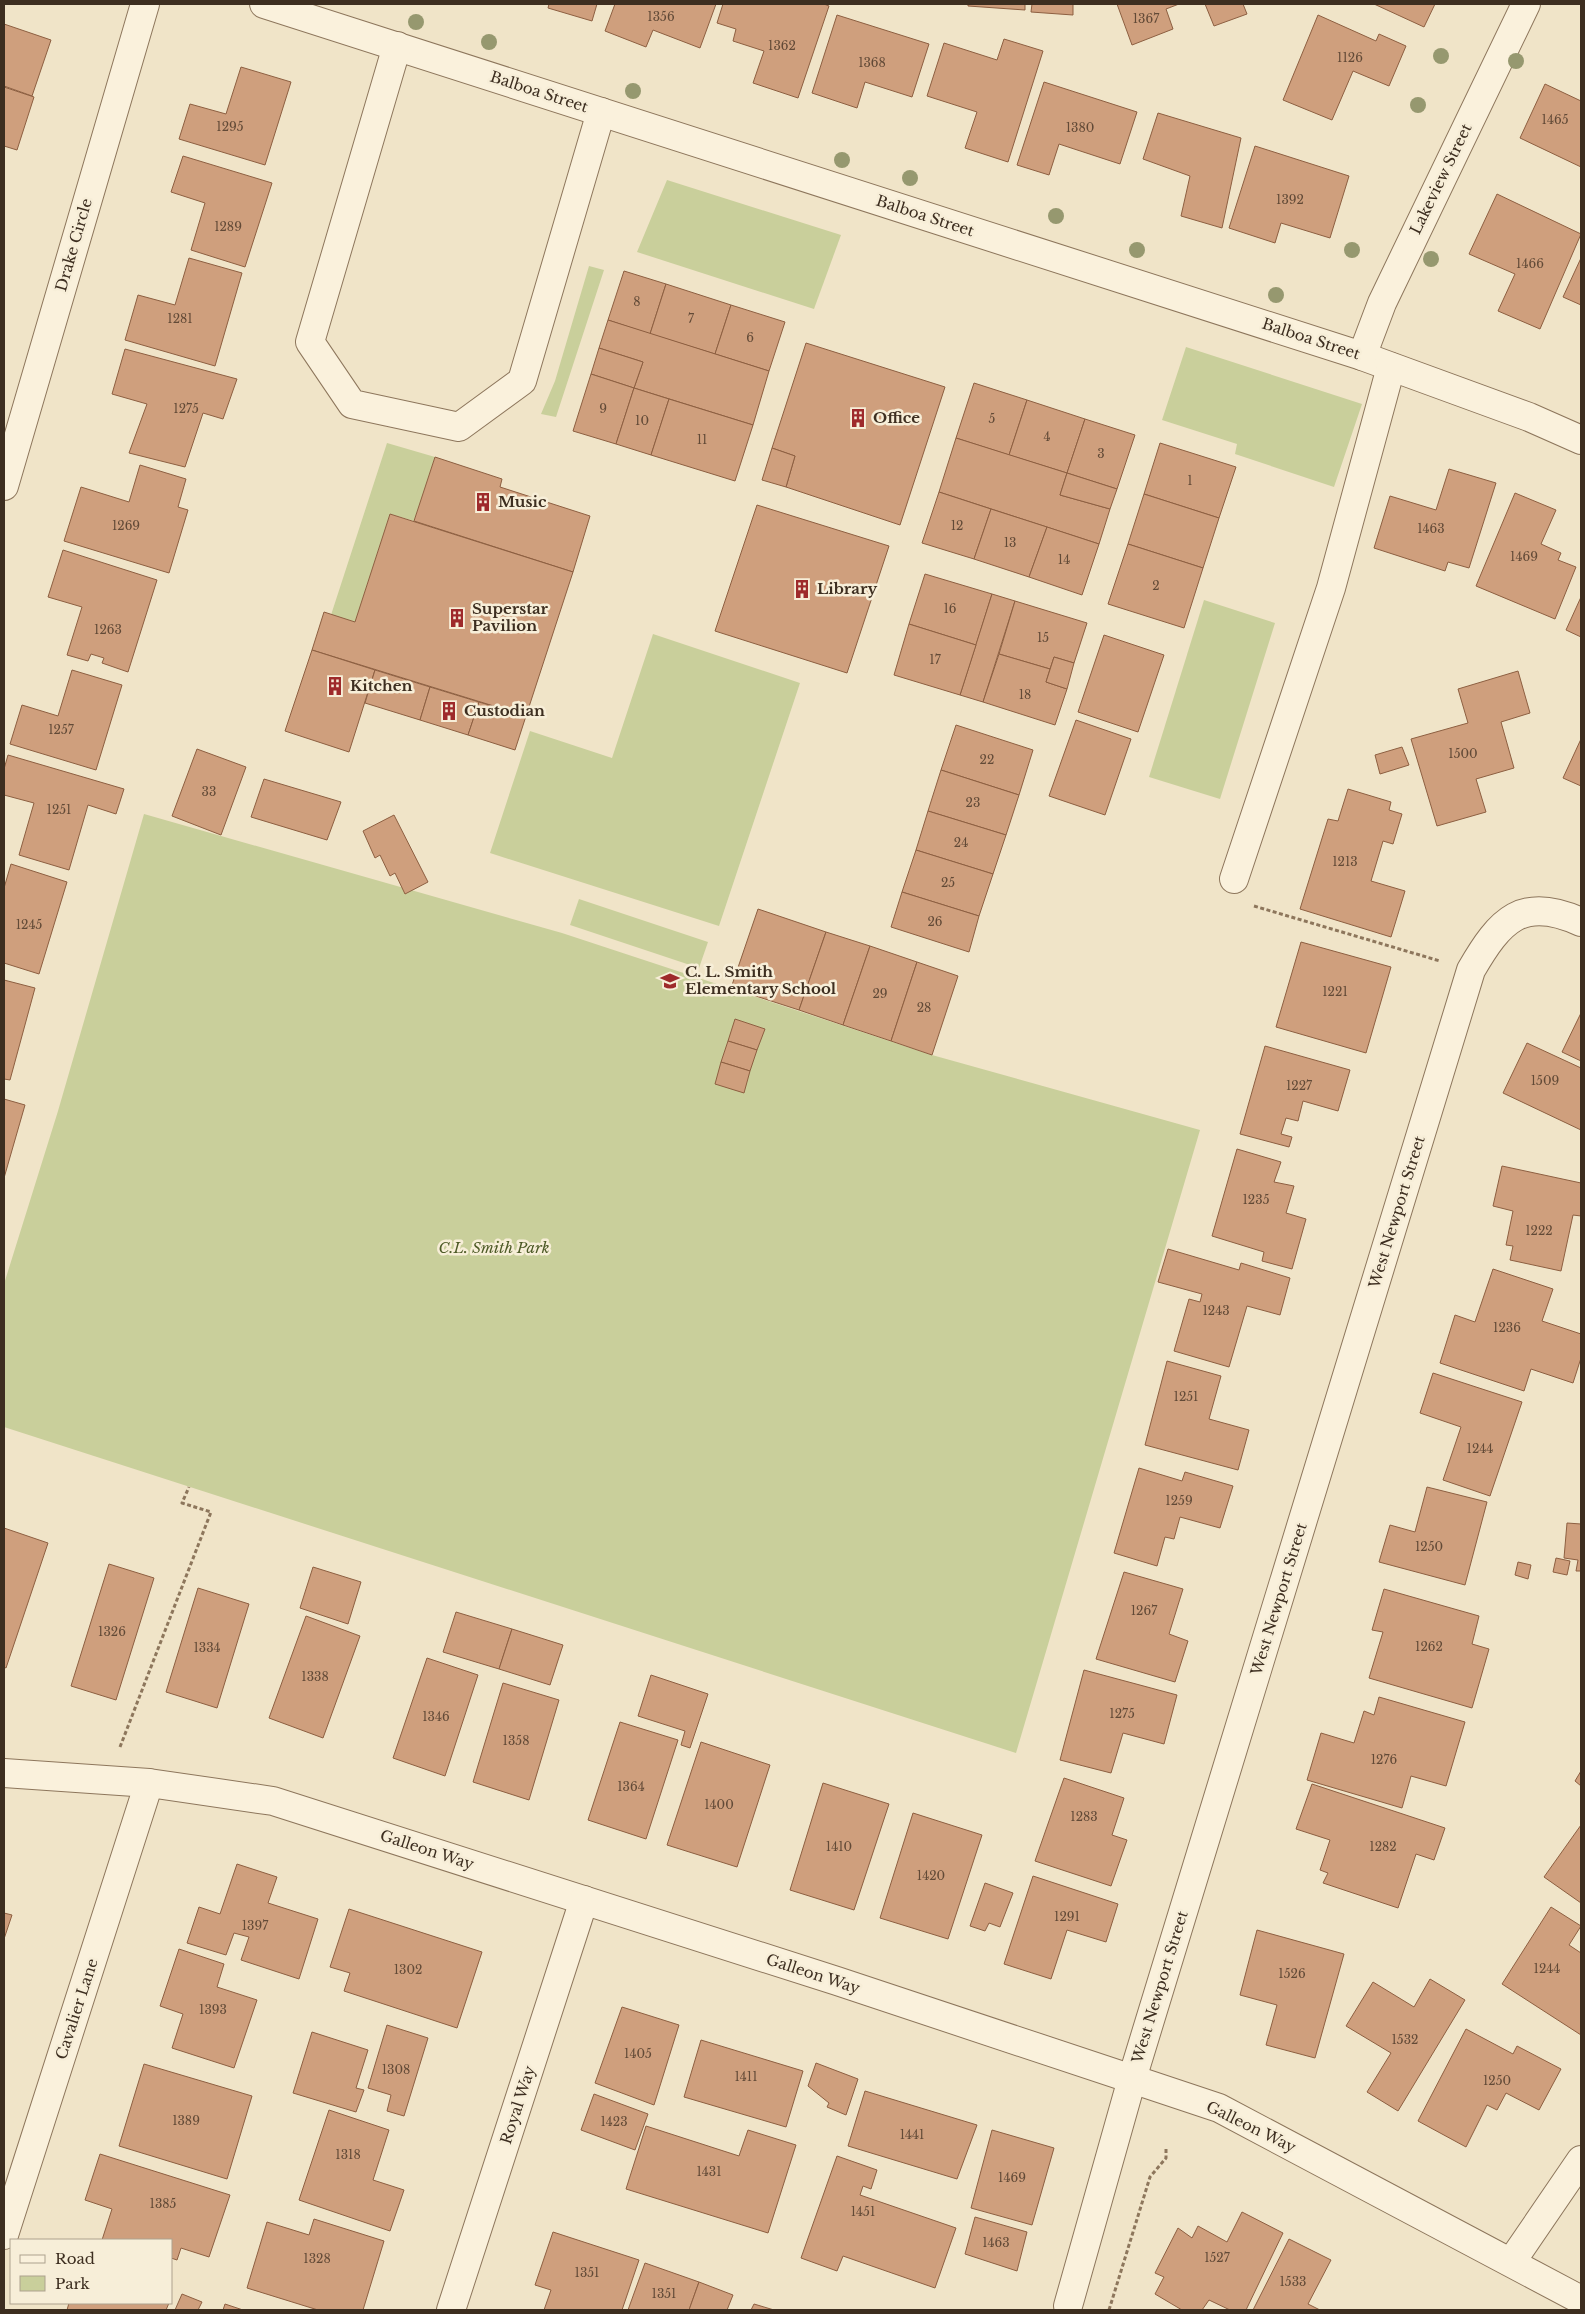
<svg xmlns="http://www.w3.org/2000/svg" width="1585" height="2314" font-family="'Libre Baskerville',serif">
<style>
.green{fill:#c9cf9b}
.building{fill:#cf9f7d;stroke:#8d5f41}
.lines{fill:none;stroke-linecap:round;stroke-linejoin:round}
.minor-casing{stroke:#8d765c;stroke-width:30}
.path{stroke:#8d765c;stroke-width:3;stroke-dasharray:4 2.5;stroke-linecap:butt}
.minor{stroke:#faf1dc;stroke-width:28}
.tree{fill:#96986f}
.labels{text-anchor:middle;stroke-width:5;stroke-linejoin:round;paint-order:stroke}
.number-label{font-size:12px;fill:#624a37}
.street-label{font-size:15px;fill:#3d2e20;stroke:#f7eed8}
.poi-label{font-size:15px;font-weight:bold;fill:#3d2e20;stroke:#f7eed8;text-anchor:start}
.park-label{font-size:15px;font-style:italic;fill:#4d5a26;stroke:#f7eed8}
</style>
<rect width="100%" height="100%" fill="#f0e4c8"/>
<g class="green">
<path d="M667,180L841,235L814,309L637,252Z"/>
<path d="M589,266L604,270L556,417L541,414L555,381Z"/>
<path d="M1186,347L1362,404L1334,487L1235,454L1237,444L1162,420Z"/>
<path d="M387,443L435,457L414,521L390,514L355,622L331,615Z"/>
<path d="M1204,600L1275,623L1220,799L1149,777Z"/>
<path d="M653,634L800,683L719,926L490,853L530,731L612,758Z"/>
<path d="M144,814L562,933L932,1055L1200,1130L1016,1753L4,1427V1284L58,1111Z"/>
<path d="M579,899L708,942L699,968L570,925Z"/>
</g>
<g class="building">
<path d="M549,4H597L592,21L548,8Z"/>
<path d="M615,4H716L700,48L653,30L646,47L605,31Z"/>
<path d="M723,4H824L829,6L798,98L753,83L764,51L733,41L736,29L717,23Z"/>
<path d="M968,4H1025V10L968,6Z"/>
<path d="M1032,4H1073V15L1031,12Z"/>
<path d="M1117,4H1179L1166,9L1173,29L1132,45Z"/>
<path d="M1205,4H1243L1247,14L1214,26Z"/>
<path d="M1374,4H1435L1424,27Z"/>
<path d="M837,15L929,44L912,97L865,82L857,108L812,93Z"/>
<path d="M1318,15L1376,41L1379,34L1406,46L1389,86L1353,71L1332,120L1283,100Z"/>
<path d="M4,24L51,40L32,96L4,86Z"/>
<path d="M1004,39L1043,51L1008,162L965,148L977,112L927,96L944,43L997,60Z"/>
<path d="M241,67L291,82L265,165L179,139L190,104L226,114Z"/>
<path d="M1044,82L1137,112L1120,164L1059,144L1049,175L1017,165Z"/>
<path d="M1545,84L1581,101V167L1520,138Z"/>
<path d="M4,87L34,97L17,150L4,146Z"/>
<path d="M1158,113L1241,138L1222,228L1181,216L1190,176L1143,159Z"/>
<path d="M1255,146L1349,176L1330,238L1281,223L1275,243L1229,228Z"/>
<path d="M183,156L272,183L245,267L191,250L205,203L171,192Z"/>
<path d="M1497,194L1581,234L1540,329L1498,311L1515,274L1469,254Z"/>
<path d="M189,258L242,273L215,366L125,340L138,295L175,305Z"/>
<path d="M1581,258V305L1563,297Z"/>
<path d="M624,271L666,284L650,334L608,320Z"/>
<path d="M666,284L731,305L715,354L650,334Z"/>
<path d="M731,305L785,322L769,371L715,354Z"/>
<path d="M608,320L769,371L753,425L634,388L643,362L599,348Z"/>
<path d="M806,343L945,387L900,525L786,487L795,456L772,448Z"/>
<path d="M599,348L643,362L634,388L591,374Z"/>
<path d="M125,349L237,379L223,419L203,413L185,467L129,453L147,404L112,394Z"/>
<path d="M591,374L634,388L616,444L573,431Z"/>
<path d="M974,383L1027,400L1009,455L956,438Z"/>
<path d="M634,388L669,399L651,455L616,444Z"/>
<path d="M669,399L753,425L735,481L651,455Z"/>
<path d="M1027,400L1085,419L1067,473L1009,455Z"/>
<path d="M1085,419L1135,435L1117,489L1067,473Z"/>
<path d="M956,438L1067,473L1060,495L1110,509L1099,544L939,492Z"/>
<path d="M1160,443L1236,467L1219,518L1144,494Z"/>
<path d="M772,448L795,456L786,487L762,480Z"/>
<path d="M435,457L502,479L500,487L590,516L573,572L414,521Z"/>
<path d="M140,465L186,479L178,507L188,510L169,573L64,541L81,487L129,502Z"/>
<path d="M1449,469L1496,483L1469,568L1448,562L1445,571L1374,548L1390,496L1436,510Z"/>
<path d="M1067,473L1117,489L1110,509L1060,495Z"/>
<path d="M939,492L991,509L974,559L922,543Z"/>
<path d="M1515,493L1556,510L1541,544L1561,553L1558,560L1576,567L1555,619L1476,586Z"/>
<path d="M1144,494L1219,518L1203,568L1128,544Z"/>
<path d="M757,505L889,546L847,673L715,631Z"/>
<path d="M991,509L1047,527L1029,577L974,559Z"/>
<path d="M390,514L573,572L526,716L312,650L324,612L355,622Z"/>
<path d="M1047,527L1099,544L1082,595L1029,577Z"/>
<path d="M1128,544L1203,568L1184,628L1108,604Z"/>
<path d="M63,550L157,580L128,672L102,663L104,658L91,654L88,661L67,655L82,607L48,597Z"/>
<path d="M925,574L992,594L976,645L909,624Z"/>
<path d="M992,594L1015,601L983,702L960,695Z"/>
<path d="M1581,597V637L1566,630Z"/>
<path d="M1015,601L1087,623L1074,663L1054,657L1050,669L999,654Z"/>
<path d="M909,624L976,645L960,695L894,675Z"/>
<path d="M1104,635L1164,655L1138,732L1078,712Z"/>
<path d="M312,650L375,670L349,752L285,731Z"/>
<path d="M999,654L1050,669L1046,682L1067,689L1055,725L983,702Z"/>
<path d="M1054,657L1074,663L1067,689L1046,682Z"/>
<path d="M72,670L122,685L96,770L10,744L22,705L58,716Z"/>
<path d="M375,670L430,687L420,720L365,703Z"/>
<path d="M1518,671L1530,713L1501,722L1514,768L1476,779L1486,812L1437,826L1411,739L1468,723L1458,689Z"/>
<path d="M430,687L479,702L468,735L420,720Z"/>
<path d="M479,702L526,716L515,750L468,735Z"/>
<path d="M1076,720L1131,739L1105,815L1049,796Z"/>
<path d="M956,725L1033,750L1019,795L941,770Z"/>
<path d="M1581,739V786L1563,778Z"/>
<path d="M1402,747L1409,765L1380,774L1375,755Z"/>
<path d="M197,749L246,767L221,835L172,816Z"/>
<path d="M8,755L124,789L116,814L88,805L69,870L19,855L34,803L4,795V769Z"/>
<path d="M941,770L1019,795L1006,835L928,811Z"/>
<path d="M264,779L341,802L327,840L251,817Z"/>
<path d="M1348,789L1391,802L1389,810L1402,814L1393,844L1383,841L1371,881L1405,891L1391,937L1300,909L1328,819L1338,821Z"/>
<path d="M928,811L1006,835L993,874L916,850Z"/>
<path d="M394,815L428,882L405,894L395,873L390,876L380,855L375,858L363,831Z"/>
<path d="M916,850L993,874L979,916L902,892Z"/>
<path d="M11,864L67,882L39,974L4,963V888Z"/>
<path d="M902,892L979,916L969,952L891,927Z"/>
<path d="M758,909L826,932L799,1010L731,988Z"/>
<path d="M826,932L870,946L843,1025L799,1010Z"/>
<path d="M1301,942L1391,967L1366,1053L1276,1027Z"/>
<path d="M870,946L917,962L891,1041L843,1025Z"/>
<path d="M917,962L958,976L932,1055L891,1041Z"/>
<path d="M4,980L35,988L10,1080L4,1079Z"/>
<path d="M1581,1013V1061L1562,1052Z"/>
<path d="M735,1019L765,1029L757,1050L728,1041Z"/>
<path d="M728,1041L757,1050L750,1071L721,1062Z"/>
<path d="M1527,1043L1581,1068V1130L1503,1093Z"/>
<path d="M1265,1046L1350,1070L1338,1111L1303,1101L1298,1121L1286,1118L1281,1134L1292,1137L1289,1147L1240,1134Z"/>
<path d="M721,1062L750,1071L744,1093L715,1084Z"/>
<path d="M4,1099L25,1105L4,1178Z"/>
<path d="M1237,1149L1281,1162L1274,1182L1294,1186L1286,1213L1306,1219L1292,1269L1262,1261L1264,1252L1212,1236Z"/>
<path d="M1502,1166L1581,1183V1216L1573,1215L1561,1271L1510,1260L1513,1246L1506,1245L1513,1211L1493,1206Z"/>
<path d="M1168,1249L1239,1270L1241,1263L1290,1278L1280,1315L1247,1306L1229,1367L1174,1351L1189,1299L1200,1302L1202,1294L1158,1282Z"/>
<path d="M1493,1269L1553,1289L1542,1321L1581,1334V1358L1573,1383L1531,1369L1524,1391L1440,1363L1455,1315L1475,1322Z"/>
<path d="M1167,1361L1221,1376L1209,1419L1249,1430L1238,1470L1145,1445Z"/>
<path d="M1433,1373L1522,1402L1490,1496L1443,1480L1461,1427L1420,1413Z"/>
<path d="M1139,1468L1182,1481L1185,1472L1233,1486L1220,1528L1180,1517L1174,1539L1165,1537L1157,1566L1114,1553Z"/>
<path d="M1427,1487L1487,1502L1465,1585L1379,1562L1390,1525L1415,1532Z"/>
<path d="M1567,1523L1581,1524V1571H1576L1578,1560L1564,1558Z"/>
<path d="M4,1528L48,1543L6,1668L4,1667Z"/>
<path d="M1556,1558L1570,1561L1567,1575L1553,1572Z"/>
<path d="M1518,1562L1531,1565L1528,1579L1515,1575Z"/>
<path d="M109,1564L154,1578L116,1700L71,1686Z"/>
<path d="M313,1567L361,1582L348,1624L300,1608Z"/>
<path d="M1124,1572L1183,1589L1169,1634L1188,1641L1175,1682L1096,1659Z"/>
<path d="M198,1588L249,1604L217,1708L166,1692Z"/>
<path d="M1384,1589L1479,1616L1472,1644L1489,1649L1472,1708L1369,1678L1383,1632L1372,1630Z"/>
<path d="M456,1612L512,1629L499,1669L443,1652Z"/>
<path d="M306,1616L360,1636L323,1738L269,1718Z"/>
<path d="M512,1629L563,1645L550,1685L499,1669Z"/>
<path d="M427,1658L478,1675L445,1776L393,1758Z"/>
<path d="M1084,1670L1177,1695L1164,1744L1123,1733L1111,1773L1060,1760Z"/>
<path d="M651,1675L708,1694L690,1748L681,1745L685,1731L638,1716Z"/>
<path d="M503,1683L559,1700L529,1800L473,1782Z"/>
<path d="M1379,1697L1465,1722L1446,1786L1411,1776L1402,1808L1307,1780L1321,1733L1354,1743L1364,1711L1374,1715Z"/>
<path d="M620,1722L678,1740L646,1839L588,1820Z"/>
<path d="M701,1742L770,1765L737,1867L667,1845Z"/>
<path d="M1581,1771V1786L1575,1781Z"/>
<path d="M1064,1778L1124,1798L1112,1835L1127,1840L1111,1886L1035,1861Z"/>
<path d="M823,1783L889,1804L854,1910L790,1890Z"/>
<path d="M1312,1784L1445,1828L1434,1860L1416,1854L1398,1908L1323,1883L1328,1873L1320,1870L1330,1840L1296,1829Z"/>
<path d="M913,1813L982,1835L948,1939L880,1918Z"/>
<path d="M1581,1825V1903L1544,1877Z"/>
<path d="M237,1864L277,1877L268,1903L318,1919L299,1979L241,1960L249,1937L234,1933L226,1955L187,1943L199,1907L220,1914Z"/>
<path d="M1033,1876L1118,1904L1106,1942L1067,1930L1051,1979L1004,1964Z"/>
<path d="M985,1883L1013,1893L1000,1927L989,1923L985,1931L970,1926Z"/>
<path d="M1551,1907L1581,1926L1569,1945L1581,1953V2035L1502,1984Z"/>
<path d="M349,1909L482,1952L457,2028L344,1991L350,1973L330,1967Z"/>
<path d="M4,1913L12,1915L4,1939Z"/>
<path d="M1257,1930L1344,1954L1315,2058L1266,2045L1277,2005L1240,1995Z"/>
<path d="M179,1949L224,1964L217,1987L257,2000L234,2068L172,2048L183,2014L160,2006Z"/>
<path d="M1430,1979L1465,2000L1398,2111L1367,2092L1391,2053L1346,2026L1373,1982L1414,2007Z"/>
<path d="M622,2007L679,2025L654,2105L595,2083Z"/>
<path d="M387,2025L428,2038L404,2116L387,2111L391,2095L368,2088Z"/>
<path d="M1466,2029L1513,2054L1517,2046L1561,2069L1539,2110L1506,2093L1497,2110L1487,2105L1466,2147L1418,2121Z"/>
<path d="M312,2032L368,2050L356,2088L364,2090L356,2112L293,2093Z"/>
<path d="M701,2040L803,2071L786,2127L684,2097Z"/>
<path d="M816,2063L858,2079L846,2115L827,2107L829,2103L808,2086Z"/>
<path d="M144,2064L252,2096L227,2179L119,2146Z"/>
<path d="M865,2091L977,2125L957,2179L848,2146Z"/>
<path d="M594,2094L648,2114L635,2150L581,2130Z"/>
<path d="M329,2110L389,2130L373,2180L404,2190L390,2231L299,2200Z"/>
<path d="M646,2126L739,2156L748,2130L796,2145L768,2233L626,2189Z"/>
<path d="M992,2130L1054,2148L1032,2225L971,2208Z"/>
<path d="M100,2154L230,2195L209,2257L181,2248L177,2260L171,2258V2240H102L112,2209L85,2200Z"/>
<path d="M837,2156L877,2170L871,2189L863,2186L860,2195L956,2228L935,2288L843,2256L837,2271L801,2258Z"/>
<path d="M1242,2212L1283,2233L1246,2310H1230L1209,2300L1202,2310H1182L1155,2294L1164,2277L1155,2273L1178,2228L1192,2238L1198,2226L1227,2242Z"/>
<path d="M975,2217L1027,2232L1017,2271L965,2254Z"/>
<path d="M314,2219L384,2241L363,2310H318L247,2288L267,2222L309,2235Z"/>
<path d="M553,2232L639,2260L622,2310H544L551,2290L535,2285Z"/>
<path d="M1289,2239L1331,2260L1308,2304L1320,2310H1253Z"/>
<path d="M645,2263L699,2282L689,2310H628Z"/>
<path d="M699,2282L733,2295L727,2310H689Z"/>
<path d="M182,2294L202,2302L198,2310H175Z"/>
<path d="M69,2303H169L166,2310H67Z"/>
<path d="M225,2304L243,2310H223Z"/>
<path d="M754,2304L774,2310H751Z"/>
</g>
<g class="lines">
<g class="minor-casing">
<g id="minor">
<path d="M264,4L1362,356L1529,417L1581,440"/>
<path d="M397,46L310,342L352,404L459,427L522,381L601,112"/>
<path d="M1362,356L1382,303L1526,4"/>
<path d="M4,486L145,4"/>
<path d="M1234,879L1331,588L1391,367"/>
<path d="M4,1773L149,1783L273,1801L837,1981L1132,2079L1219,2108L1581,2300"/>
<path d="M4,2235L149,1783"/>
<path d="M1512,2261L1581,2160"/>
<path d="M1068,2306L1132,2079L1471,970C1500,920 1522,895 1581,922"/>
<path d="M451,2310L584,1900"/>
</g>
</g>
<g class="path">
<path d="M1254,906L1440,961"/>
<path d="M120,1747L211,1512L182,1503L189,1487"/>
<path d="M1109,2310L1150,2177L1166,2158V2149"/>
</g>
<use href="#minor" class="minor"/>
</g>
<g class="tree">
<circle cx="416" cy="22" r="8"/>
<circle cx="489" cy="42" r="8"/>
<circle cx="1441" cy="56" r="8"/>
<circle cx="1516" cy="61" r="8"/>
<circle cx="633" cy="91" r="8"/>
<circle cx="1418" cy="105" r="8"/>
<circle cx="842" cy="160" r="8"/>
<circle cx="910" cy="178" r="8"/>
<circle cx="1056" cy="216" r="8"/>
<circle cx="1137" cy="250" r="8"/>
<circle cx="1352" cy="250" r="8"/>
<circle cx="1431" cy="259" r="8"/>
<circle cx="1276" cy="295" r="8"/>
</g>
<defs>
<g id="building-bare" transform="scale(1.5)"><path d="M-4-6H4V6H1V3H-1V6H-4ZM-2.5-4.3h1.7v1.8h-1.7ZM.8-4.3h1.7v1.8H.8ZM-2.5-1h1.7V.8h-1.7ZM.8-1h1.7V.8H.8Z" fill="#9e2a2b" stroke="#f7eed8" stroke-width="2.5" paint-order="stroke"/></g>
<g id="school-bare" transform="scale(1.5)"><path d="M0-5L7-2L0 1L-7-2ZM-4 1L0 2.5L4 1V4Q0 6-4 4Z" fill="#9e2a2b" stroke="#f7eed8" stroke-width="2.5" paint-order="stroke"/></g>
</defs>
<g fill-rule="evenodd">
<use href="#building-bare" x="858" y="418"/>
<use href="#building-bare" x="483" y="502"/>
<use href="#building-bare" x="802" y="589"/>
<use href="#building-bare" x="457" y="618"/>
<use href="#building-bare" x="335" y="686"/>
<use href="#building-bare" x="449" y="711"/>
<use href="#school-bare" x="670" y="981"/>
</g>
<g class="labels">
<g class="number-label">
<text x="661" y="21">1356</text>
<text x="1146" y="23">1367</text>
<text x="782" y="50">1362</text>
<text x="1350" y="62">1126</text>
<text x="872" y="67">1368</text>
<text x="1555" y="124">1465</text>
<text x="230" y="131">1295</text>
<text x="1080" y="132">1380</text>
<text x="1290" y="204">1392</text>
<text x="228" y="231">1289</text>
<text x="1530" y="268">1466</text>
<text x="637" y="306">8</text>
<text x="180" y="323">1281</text>
<text x="691" y="323">7</text>
<text x="750" y="342">6</text>
<text x="186" y="413">1275</text>
<text x="603" y="413">9</text>
<text x="992" y="423">5</text>
<text x="642" y="425">10</text>
<text x="1047" y="441">4</text>
<text x="702" y="444">11</text>
<text x="1101" y="458">3</text>
<text x="1190" y="485">1</text>
<text x="126" y="530">1269</text>
<text x="957" y="530">12</text>
<text x="1431" y="533">1463</text>
<text x="1010" y="547">13</text>
<text x="1524" y="561">1469</text>
<text x="1064" y="564">14</text>
<text x="1156" y="590">2</text>
<text x="950" y="613">16</text>
<text x="108" y="634">1263</text>
<text x="1043" y="642">15</text>
<text x="935" y="664">17</text>
<text x="1025" y="699">18</text>
<text x="61" y="734">1257</text>
<text x="1463" y="758">1500</text>
<text x="987" y="764">22</text>
<text x="209" y="796">33</text>
<text x="973" y="807">23</text>
<text x="59" y="814">1251</text>
<text x="961" y="847">24</text>
<text x="1345" y="866">1213</text>
<text x="948" y="887">25</text>
<text x="935" y="926">26</text>
<text x="29" y="929">1245</text>
<text x="1335" y="996">1221</text>
<text x="880" y="998">29</text>
<text x="924" y="1012">28</text>
<text x="1545" y="1085">1509</text>
<text x="1299" y="1090">1227</text>
<text x="1256" y="1204">1235</text>
<text x="1539" y="1235">1222</text>
<text x="1216" y="1315">1243</text>
<text x="1507" y="1332">1236</text>
<text x="1186" y="1401">1251</text>
<text x="1480" y="1453">1244</text>
<text x="1179" y="1505">1259</text>
<text x="1429" y="1551">1250</text>
<text x="1144" y="1615">1267</text>
<text x="112" y="1636">1326</text>
<text x="1429" y="1651">1262</text>
<text x="207" y="1652">1334</text>
<text x="315" y="1681">1338</text>
<text x="1122" y="1718">1275</text>
<text x="436" y="1721">1346</text>
<text x="516" y="1745">1358</text>
<text x="1384" y="1764">1276</text>
<text x="631" y="1791">1364</text>
<text x="719" y="1809">1400</text>
<text x="1084" y="1821">1283</text>
<text x="839" y="1851">1410</text>
<text x="1383" y="1851">1282</text>
<text x="931" y="1880">1420</text>
<text x="1067" y="1921">1291</text>
<text x="255" y="1930">1397</text>
<text x="1547" y="1973">1244</text>
<text x="408" y="1974">1302</text>
<text x="1292" y="1978">1526</text>
<text x="213" y="2014">1393</text>
<text x="1405" y="2044">1532</text>
<text x="638" y="2058">1405</text>
<text x="396" y="2074">1308</text>
<text x="746" y="2081">1411</text>
<text x="1497" y="2085">1250</text>
<text x="186" y="2125">1389</text>
<text x="614" y="2126">1423</text>
<text x="912" y="2139">1441</text>
<text x="348" y="2159">1318</text>
<text x="709" y="2176">1431</text>
<text x="1012" y="2182">1469</text>
<text x="163" y="2208">1385</text>
<text x="863" y="2216">1451</text>
<text x="996" y="2247">1463</text>
<text x="1217" y="2262">1527</text>
<text x="317" y="2263">1328</text>
<text x="587" y="2277">1351</text>
<text x="1293" y="2286">1533</text>
<text x="664" y="2298">1351</text>
</g>
<g class="street-label">
<text transform="translate(539 92) rotate(18)" y="5">Balboa Street</text>
<text transform="translate(1441 179) rotate(-64)" y="5">Lakeview Street</text>
<text transform="translate(925 216) rotate(18)" y="5">Balboa Street</text>
<text transform="translate(74 245) rotate(-74)" y="5">Drake Circle</text>
<text transform="translate(1311 339) rotate(18)" y="5">Balboa Street</text>
<text transform="translate(1397 1212) rotate(-73)" y="5">West Newport Street</text>
<text transform="translate(1279 1599) rotate(-73)" y="5">West Newport Street</text>
<text transform="translate(427 1850) rotate(18)" y="5">Galleon Way</text>
<text transform="translate(813 1974) rotate(18)" y="5">Galleon Way</text>
<text transform="translate(1160 1987) rotate(-73)" y="5">West Newport Street</text>
<text transform="translate(77 2009) rotate(-72)" y="5">Cavalier Lane</text>
<text transform="translate(518 2105) rotate(-72)" y="5">Royal Way</text>
<text transform="translate(1251 2127) rotate(26)" y="5">Galleon Way</text>
</g>
<g class="poi-label">
<text x="873" y="423">Office</text>
<text x="498" y="507">Music</text>
<text x="817" y="594">Library</text>
<text x="472" y="614">Superstar<tspan x="472" dy="17">Pavilion</tspan></text>
<text x="350" y="691">Kitchen</text>
<text x="464" y="716">Custodian</text>
<text x="685" y="977">C. L. Smith<tspan x="685" dy="17">Elementary School</tspan></text>
</g>
<g class="park-label">
<text x="494" y="1253">C.L. Smith Park</text>
</g>
</g>
<rect width="1585" height="2314" fill="none" stroke="#3d2e20" stroke-width="10"/>
<rect x="10" y="2239" width="162" height="65" fill="#f7eed8" stroke="#ada18e"/>
<rect x="20" y="2255" width="25" height="8" fill="#faf1dc" stroke="#ada18e"/>
<text x="55" y="2264" font-size="15" fill="#3d2e20">Road</text>
<rect x="20" y="2276" width="25" height="15" fill="#c9cf9b" stroke="#ada18e"/>
<text x="55" y="2289" font-size="15" fill="#3d2e20">Park</text>
</svg>
